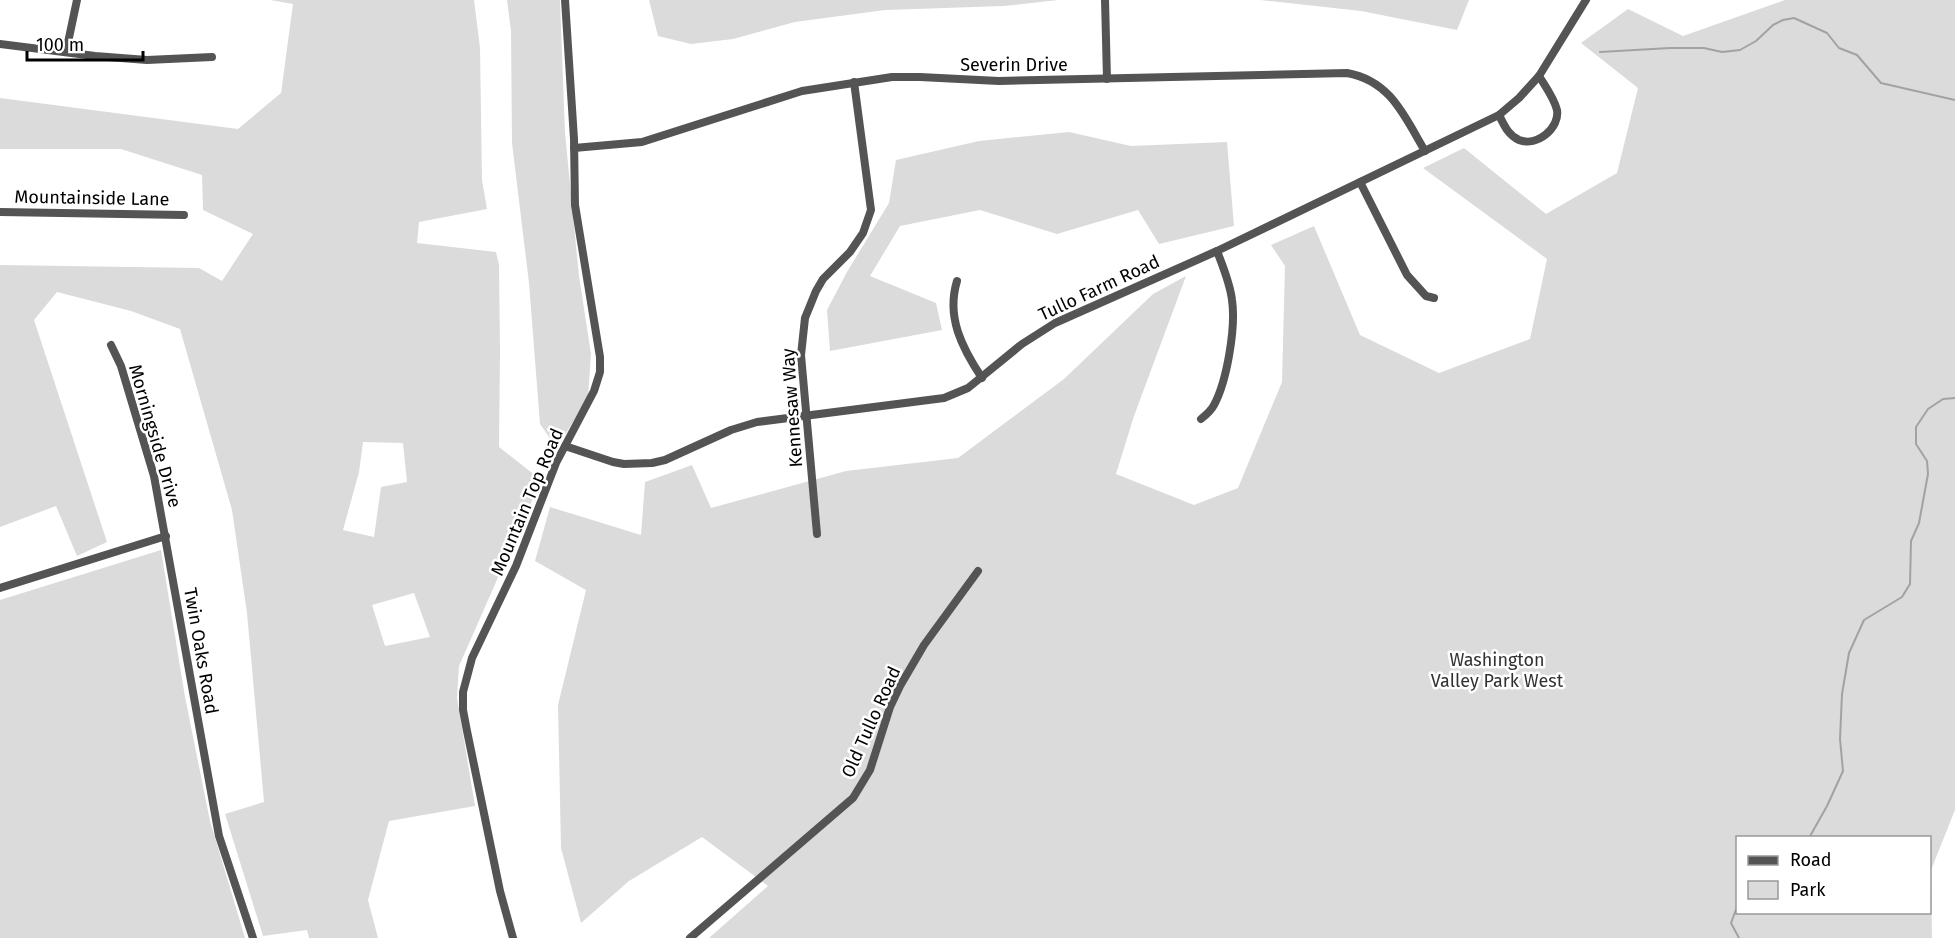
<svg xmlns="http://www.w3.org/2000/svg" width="1955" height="938" font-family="'Fira Sans',sans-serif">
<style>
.green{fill:#dbdbdb;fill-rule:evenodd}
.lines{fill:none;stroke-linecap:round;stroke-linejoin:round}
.stream{stroke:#a2a2a2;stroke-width:2}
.minor{stroke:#545454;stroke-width:8}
.labels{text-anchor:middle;stroke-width:5;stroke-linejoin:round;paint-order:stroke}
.street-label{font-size:18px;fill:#000;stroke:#fff}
.park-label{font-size:18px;fill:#323232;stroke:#fff}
</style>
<rect width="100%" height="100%" fill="#fff"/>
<g class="green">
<path d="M270,0H474L480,48L482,180L487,209L419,222L417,243L496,252L499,265L500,351L499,447L541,480L459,666L457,698L475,806L389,821L368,900L378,938H309L307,930L263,936L225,814L264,802L247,613L232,510L180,329L131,311L57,292L34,320L107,542L77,556L56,506L0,527V265L199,268L222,281L253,234L203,210L202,175L121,149H0V98L238,129L281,93L293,4ZM363,442L403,443L407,482L381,487L374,537L343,530L359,472ZM414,593L430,637L385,646L372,605Z"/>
<path d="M507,0H560L565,133L579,276L591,354L588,397L557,448L540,424L529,283L512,143L511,31Z"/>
<path d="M649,0H1058L1004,6L885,10L795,22L733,39L691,44L658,36Z"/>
<path d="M1260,0H1469L1457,30L1361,11Z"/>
<path d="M1785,0H1955V810L1931,870L1932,938H709L768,886L702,837L629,881L581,923L561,848L558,705L586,590L535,561L550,507L641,535L645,482L692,465L711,508L846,471L958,458L1064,379L1153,294L1186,276L1134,416L1116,474L1194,505L1238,488L1282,382L1285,266L1271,245L1314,226L1360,335L1439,373L1530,339L1547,259L1423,168L1464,148L1546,214L1617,173L1638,88L1581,43L1628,9L1683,36ZM1738,838H1930V912H1738Z"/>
<path d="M1069,132L1131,146L1227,142L1234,226L1159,244L1138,210L1057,234L980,210L900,226L870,276L936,303L942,330L830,351L827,310L847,272L889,203L896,160L979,141Z"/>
<path d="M161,550L185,697L210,821L245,938H0V600Z"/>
</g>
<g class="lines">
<g class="stream">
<path d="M1600,52L1670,48H1704L1722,52L1740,50L1756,41L1773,25L1783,20L1794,18L1827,33L1839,48L1857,55L1881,83L1955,100"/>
<path d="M1809,838L1827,806L1843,771L1840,739L1842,694L1849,653L1864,620L1902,597L1910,584L1911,541L1919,523L1928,474L1927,461L1916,444V427L1928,409L1943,399L1955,398"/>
<path d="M1738,904L1731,923L1739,938"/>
</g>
<g class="minor">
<path d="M1105,0L1107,79"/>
<path d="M0,44L95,56L147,60L212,57"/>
<path d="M66,52L77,0"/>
<path d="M1499,115C1504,125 1508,135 1519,140C1537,147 1560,128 1557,110C1554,98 1545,86 1539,76"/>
<path d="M574,148L642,142L802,91L892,77H920L999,81L1347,73C1391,81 1404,116 1425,151"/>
<path d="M1360,182L1407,275L1426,296L1434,298"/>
<path d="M0,212L184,215"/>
<path d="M957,281C946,317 962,348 982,378"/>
<path d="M111,345L121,366L154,476L219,836L253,938"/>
<path d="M1201,419C1206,415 1211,411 1214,405C1227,381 1236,327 1232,300C1230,283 1223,267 1217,251"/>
<path d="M565,446L613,462L624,464L652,463L665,460L731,430L757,422L944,398L968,388L1022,344L1055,323L1217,251L1499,115L1519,98L1539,76L1586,0"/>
<path d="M817,534L801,355L805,318L816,291L823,279L850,252L863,233L871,210L854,82"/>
<path d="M0,588L166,536"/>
<path d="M513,938L500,891L467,731L463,710V692L472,658L516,566L556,463L594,391L600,372V357L575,205L574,139L565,0"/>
<path d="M690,938L853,798L870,770L890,707L900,686L924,645L978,571"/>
</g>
</g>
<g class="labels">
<g class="street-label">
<text x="1014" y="71">Severin Drive</text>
<text transform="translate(92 198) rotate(1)" y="6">Mountainside Lane</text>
<text transform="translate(1099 288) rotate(-25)" y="6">Tullo Farm Road</text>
<text transform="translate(792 408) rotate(-94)" y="6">Kennesaw Way</text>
<text transform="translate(155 436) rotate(74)" y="6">Morningside Drive</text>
<text transform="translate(527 502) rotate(-67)" y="6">Mountain Top Road</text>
<text transform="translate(201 651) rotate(80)" y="6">Twin Oaks Road</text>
<text transform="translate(871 722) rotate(-66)" y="6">Old Tullo Road</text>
</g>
<g class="park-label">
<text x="1497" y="666">Washington<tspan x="1497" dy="21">Valley Park West</tspan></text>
</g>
</g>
<rect x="1736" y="836" width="195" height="78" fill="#ffffff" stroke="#999999" stroke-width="1.5"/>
<rect x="1748" y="856" width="30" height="9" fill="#545454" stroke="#999999" stroke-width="1.5"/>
<text x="1790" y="866" font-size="18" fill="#000000">Road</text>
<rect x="1748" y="881" width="30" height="18" fill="#dbdbdb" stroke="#999999" stroke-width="1.5"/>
<text x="1790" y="896" font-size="18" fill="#000000">Park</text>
<path d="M27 51v9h116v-9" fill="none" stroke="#000000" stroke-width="3"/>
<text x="36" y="51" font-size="18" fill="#000000" stroke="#ffffff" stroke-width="4.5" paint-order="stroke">100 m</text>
</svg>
